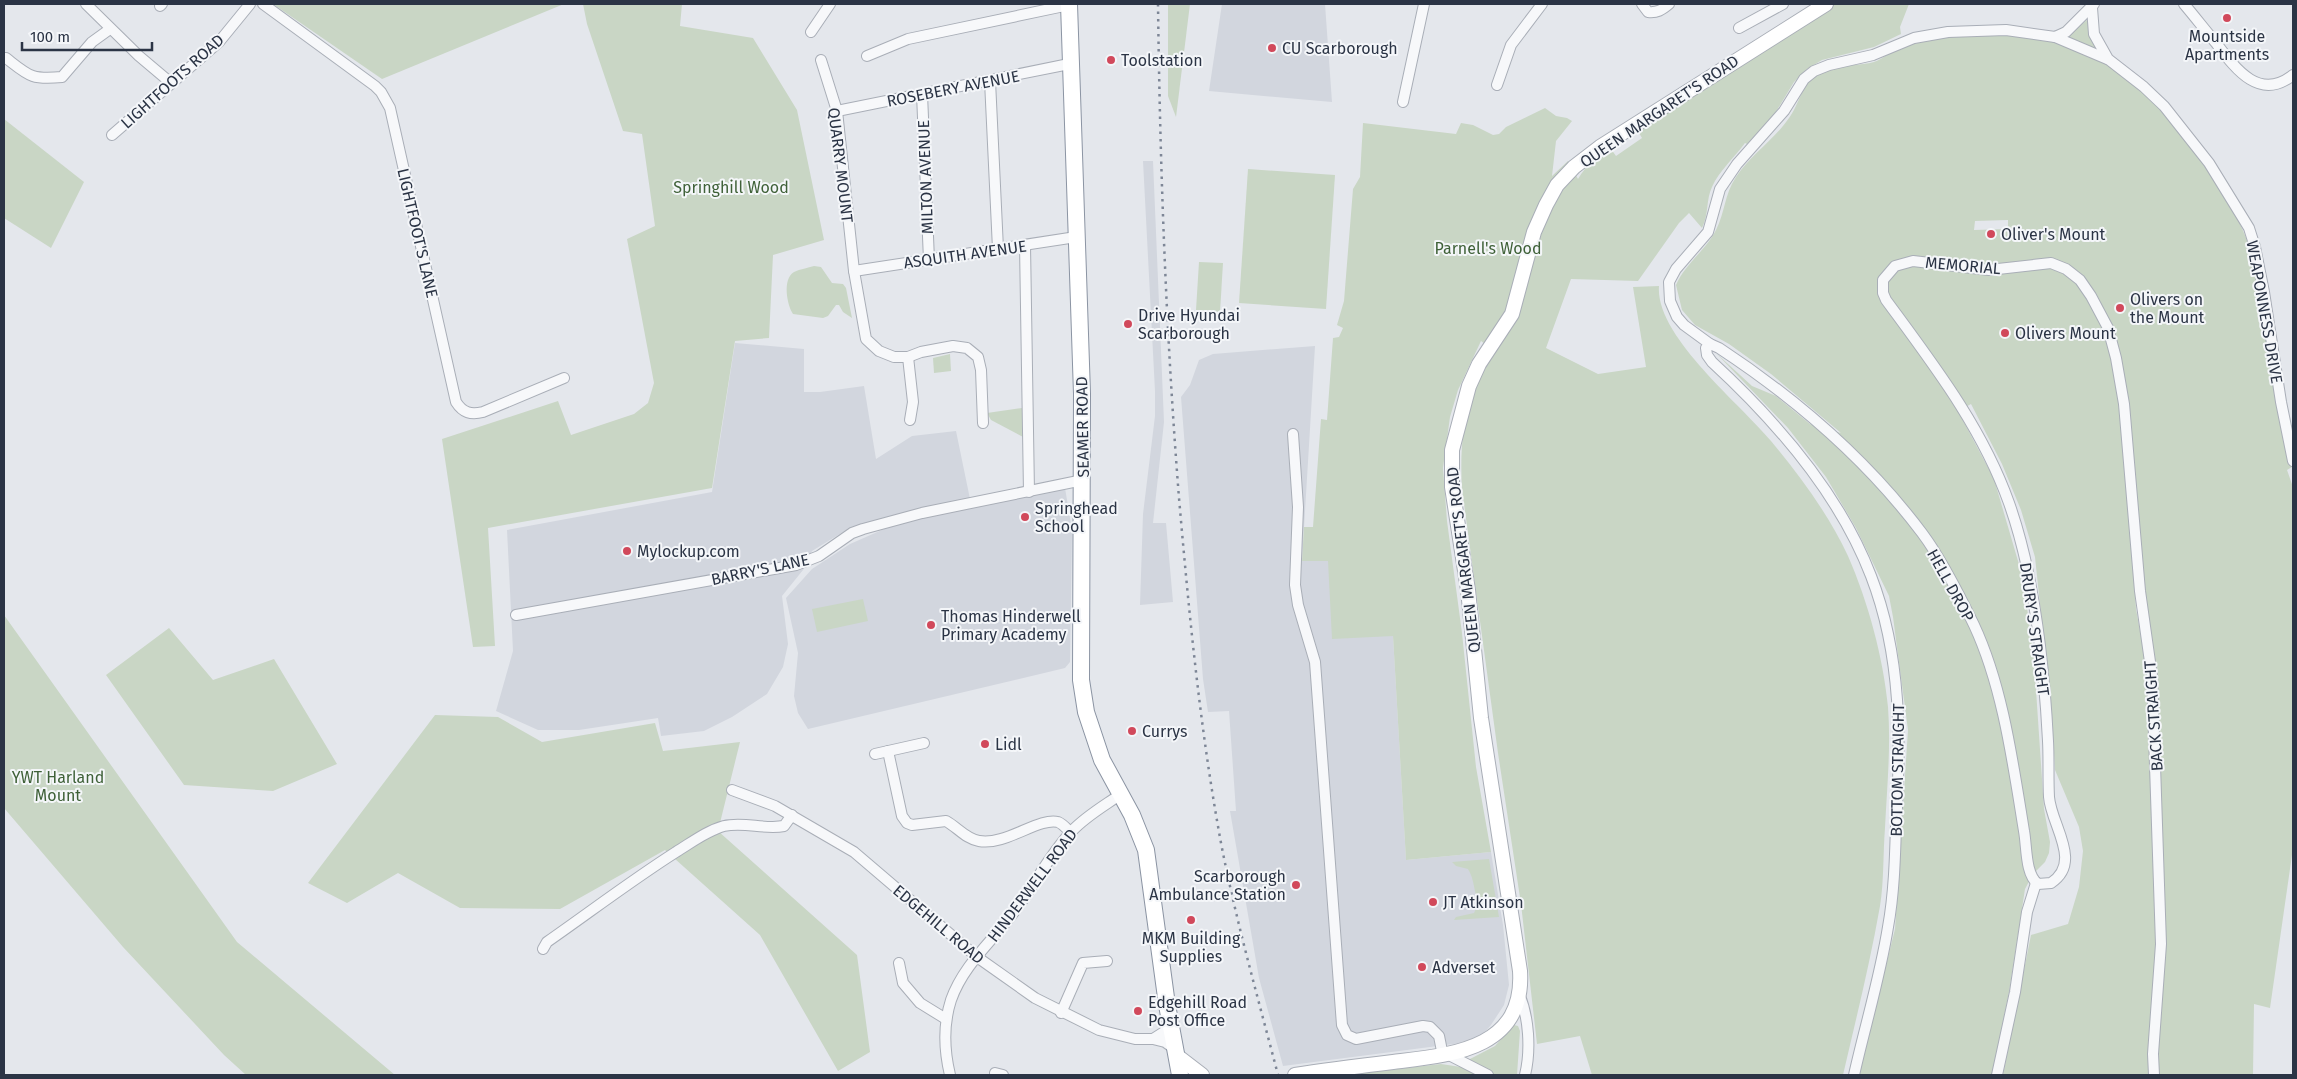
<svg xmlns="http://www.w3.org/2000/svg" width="2297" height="1079" font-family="'Fira Sans',sans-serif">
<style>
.built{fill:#d2d6de}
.green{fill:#c9d6c5;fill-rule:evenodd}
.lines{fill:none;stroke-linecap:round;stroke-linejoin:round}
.minor-casing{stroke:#a9aeb7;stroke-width:12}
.secondary-casing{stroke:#a9aeb7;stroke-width:16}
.trunk-casing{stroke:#8b94a3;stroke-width:18}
.minor{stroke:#f7f8fa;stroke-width:10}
.secondary{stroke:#fff;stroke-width:14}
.trunk{stroke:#fff;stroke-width:16}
.rail{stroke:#7d8696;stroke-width:2.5;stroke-dasharray:2.5 5;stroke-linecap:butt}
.poi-dot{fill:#d1495b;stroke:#f4f6f9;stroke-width:2}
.labels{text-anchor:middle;stroke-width:4;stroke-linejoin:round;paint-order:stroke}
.poi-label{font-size:16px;fill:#2b3445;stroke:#f4f6f9;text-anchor:start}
.street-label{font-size:16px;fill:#2b3445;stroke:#f4f6f9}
.park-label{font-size:16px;fill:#3f6138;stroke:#f4f6f9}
</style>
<rect width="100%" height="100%" fill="#e4e7ec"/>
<g class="built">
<path d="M1222,4H1325L1332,102L1209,91Z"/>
<path d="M1143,161H1153L1164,422L1153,523H1166L1173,602L1140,605L1143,514L1155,416V391Z"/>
<path d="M735,343L804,349V392H820L864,386L876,459L912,436L956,431L970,499L887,517L843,532L812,551L803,570L782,596L788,644L783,667L767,694L732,717L704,731L661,736L658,718L579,730H538L496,711L513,651L507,530L712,492Z"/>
<path d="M1315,346L1302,561L1328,560L1393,636L1406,860L1491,852L1503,925L1509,985L1504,1005L1491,1025L1482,1035L1461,1043L1283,1066L1259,978L1230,811H1236L1229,711L1208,712L1203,679L1181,397L1190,385L1199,360L1213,354Z"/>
<path d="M1065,488L1072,530L1070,662L1065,668L808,729L798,713L794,696L798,653L786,598L812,569L850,544L891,526L977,505Z"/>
</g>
<g class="green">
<path d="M273,4H564L382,79Z"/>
<path d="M583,4H682L680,26L753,38L797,110L824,240L773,255L769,338L735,341L712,488L488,528L495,646L473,647L442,439L558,401L571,435L634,414L648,403L654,383L627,239L655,226L642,134L623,131L587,24Z"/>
<path d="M1168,4H1190L1176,117L1168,96Z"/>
<path d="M1834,4H1909L1900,27L1901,34L1874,47L1822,60L1807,69L1794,82L1774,115L1747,144L1745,143C1735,157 1719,171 1712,187C1706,199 1709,214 1702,228L1689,213L1679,223L1638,281L1571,279L1546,348L1598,374L1646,367L1633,287L1659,286C1655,336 1741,404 1771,441C1800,476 1829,515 1848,556C1868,602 1883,656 1888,707C1891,747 1887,788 1885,828C1883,853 1884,881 1880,906C1870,963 1856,1019 1843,1075H1592L1580,1036L1537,1044L1521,904L1498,753L1462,489C1460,455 1462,418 1475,385C1480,373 1487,362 1493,350L1481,341L1458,390L1450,417L1443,468L1447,521L1462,633L1476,767L1491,852L1406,860L1393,636L1332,639L1328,561H1302L1304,527H1313L1321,419L1327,420L1333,338L1339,337L1343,328L1337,325L1344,301L1353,189L1360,177L1363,123L1456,134L1461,123L1473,125L1493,135L1499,134L1506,127L1545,108L1556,116L1567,118L1572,121L1556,141L1552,176L1568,161L1578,179C1586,165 1597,157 1611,149L1616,156L1642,138L1639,133H1634Z"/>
<path d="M2088,19V20L2098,50L2067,37Z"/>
<path d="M1963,34C1990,34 2024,32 2050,40C2065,45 2100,58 2113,67C2172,108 2238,197 2256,267L2284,442L2292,467L2287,470L2293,487V848L2270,1008L2254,1004L2253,1075H2158L2161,852L2156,680L2118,399L2131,528L2136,609L2144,653L2150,732L2156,944L2148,1075H2003L2031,935L2068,924L2079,887L2083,851L2079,827L2055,770L2052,718L2035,557L2021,510L2002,464L1971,404L1958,411L1994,479L2023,578L2034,660L2044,809L2050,842L2049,853L2045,862L2033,874L2025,889L2009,992L1992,1075H1859L1895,929L1908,730L1893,617L1889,596L1856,528L1826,477L1788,428L1716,353L1752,386L1776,396L1810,424L1841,433L1771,374L1729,344L1695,325L1682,310L1676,285C1685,264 1706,250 1716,230C1725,213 1724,195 1736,177C1751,154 1774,140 1789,118C1799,105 1802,83 1818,74C1835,65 1852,66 1870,63C1881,61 1889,52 1900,48C1921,41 1941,38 1963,34ZM2008,220V229L1974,230L1975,221Z"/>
<path d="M4,119L84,182L51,248L4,218Z"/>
<path d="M1248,169L1335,175L1326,309L1239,303Z"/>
<path d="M1199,262L1223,263L1220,312L1196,310Z"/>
<path d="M814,266L821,267L832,283L843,284L846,288L852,318L843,312L839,305H836L828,316L823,318L793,314C787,305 782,279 794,272C800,269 808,268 814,266Z"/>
<path d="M950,354L951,371L934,373L933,358Z"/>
<path d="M1022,408L1025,438L991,420L987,413Z"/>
<path d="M863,599L868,621L817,632L812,609Z"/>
<path d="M4,615L237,942L395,1075H246L224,1055L123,947L4,808Z"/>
<path d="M169,628L213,680L274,659L337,764L273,791L184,785L106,675Z"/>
<path d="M435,715L498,717L542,742L655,723L663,751L740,742L718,831L857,955L870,1052L838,1071L760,935L665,850L560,909L460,908L398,873L347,903L308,883Z"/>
<path d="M1489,859L1499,917L1454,920L1456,917L1474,913L1479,902C1473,891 1475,880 1468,869L1456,866L1452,862Z"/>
<path d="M1514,1025L1518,1026L1520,1031L1517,1075H1493L1470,1061V1059L1495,1046Z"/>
<path d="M1441,1064L1461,1067L1479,1075H1346Z"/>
</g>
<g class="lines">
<g class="minor-casing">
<g id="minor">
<path d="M86,4L139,56L171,83"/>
<path d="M263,4L375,86L381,92L390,108L456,402C463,413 471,415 483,412L564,378"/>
<path d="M1642,4L1648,12C1657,13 1662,10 1669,4"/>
<path d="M2184,4C2195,17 2205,30 2216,43C2235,68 2259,102 2293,75"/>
<path d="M160,6L162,4"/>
<path d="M2092,8L2094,34L2108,59L2144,87L2164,106L2209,163L2249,228L2255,247L2264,292L2281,402L2293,461"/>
<path d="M1739,28L1783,4"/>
<path d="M811,32L830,4"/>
<path d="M2055,37L2107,59"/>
<path d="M867,56L908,39L1069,5"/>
<path d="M6,58C29,76 31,80 62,77L92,42L110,29"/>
<path d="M821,60L837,111L854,271L866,339L879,351L894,357H908L921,352L953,346L967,348L978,357L981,370L983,423"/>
<path d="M990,81L998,249"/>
<path d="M1497,85L1511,45L1542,4"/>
<path d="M922,94L929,260"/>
<path d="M1403,102L1424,4"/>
<path d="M837,111L1069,64"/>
<path d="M112,135L219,42L250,4"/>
<path d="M1025,245L1029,492"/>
<path d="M854,271L1076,237"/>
<path d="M1710,344L1684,325L1677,317L1670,301L1669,282L1676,269L1708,232L1720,189L1737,164L1784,111L1804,79L1814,71L1829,65L1873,55L1914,38L1948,32L2006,30L2055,37L2066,32L2094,4"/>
<path d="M908,357L913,402L910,420"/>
<path d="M1293,434L1298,507L1295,585L1298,605L1315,662L1342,1025L1347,1035L1356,1039L1423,1026L1430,1027L1439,1036L1443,1056"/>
<path d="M516,615L796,565L819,556L852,533L863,529L922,513L1083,480"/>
<path d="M888,751L902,816L907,823L912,825L946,821C957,827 966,839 979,841C1005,846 1039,817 1058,822C1063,824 1067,829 1070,832"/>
<path d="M875,754L924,743"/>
<path d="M732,790L775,806L854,852L977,957L1035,998L1099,1030L1135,1039H1153"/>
<path d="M543,949L547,942C590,912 632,880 676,852C691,843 706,831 724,826C744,821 764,830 784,826L792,815"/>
<path d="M899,963L903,983L920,1003L946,1019"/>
<path d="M1519,994C1529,1017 1531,1050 1525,1075"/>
<path d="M1061,1013L1083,963L1107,961"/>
<path d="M1170,1022L1164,1032L1153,1039L1165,1042L1175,1049"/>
<path d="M1449,1055L1488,1075"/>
<path d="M995,1073L1003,1075"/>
<path d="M950,1075C944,1050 943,1025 951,1000C964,963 995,939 1017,908C1035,884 1051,852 1072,831C1086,816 1104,806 1121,794"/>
<path d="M1854,1075C1865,1026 1880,977 1888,927C1894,894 1895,859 1896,826C1901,742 1902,656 1871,576C1840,495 1775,420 1712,362L1707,355L1706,348L1710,344L1719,348C1795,398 1867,460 1922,533C1940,557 1961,598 1974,625C2003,687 2013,764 2024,831C2027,847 2025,874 2038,884L2051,883C2083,862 2051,825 2049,797C2048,778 2049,759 2048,741C2044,663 2035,576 2009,503C1982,427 1933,364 1886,300L1883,293V280L1895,266L1913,261L1989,270L2051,263L2066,269L2080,280L2091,296L2108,328L2116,358L2124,404L2140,591L2152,676L2161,944L2153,1054L2154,1075"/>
<path d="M1997,1075L2015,992L2027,912L2036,883"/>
</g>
</g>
<g class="secondary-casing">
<g id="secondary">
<path d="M1176,1055L1202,1075"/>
<path d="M1295,1075C1327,1070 1360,1066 1393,1062C1450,1055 1525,1050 1520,971L1481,718L1468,590L1452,487V450L1469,386L1479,364L1512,314L1534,232L1546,205L1557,185L1574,167L1600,147L1826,4"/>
</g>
</g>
<g class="trunk-casing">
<path id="trunk" d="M1069,4L1082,394L1081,680L1086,712L1102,760L1132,815L1146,850L1167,1005L1180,1075"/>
</g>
<use href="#minor" class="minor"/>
<use href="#secondary" class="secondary"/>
<use href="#trunk" class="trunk"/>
<path class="rail" d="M1158,4C1160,169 1166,333 1179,498C1189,613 1200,729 1221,843C1236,921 1258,998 1278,1075"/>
</g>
<g class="poi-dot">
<circle cx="2227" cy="18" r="5"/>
<circle cx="1272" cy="48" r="5"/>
<circle cx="1111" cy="60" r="5"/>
<circle cx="1991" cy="234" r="5"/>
<circle cx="2120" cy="308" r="5"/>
<circle cx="1128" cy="324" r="5"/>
<circle cx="2005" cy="333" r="5"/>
<circle cx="1025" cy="517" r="5"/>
<circle cx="627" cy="551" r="5"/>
<circle cx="931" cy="625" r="5"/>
<circle cx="1132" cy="731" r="5"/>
<circle cx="985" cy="744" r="5"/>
<circle cx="1296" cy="885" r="5"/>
<circle cx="1433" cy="902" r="5"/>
<circle cx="1191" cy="920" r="5"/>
<circle cx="1422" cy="967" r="5"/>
<circle cx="1138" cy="1011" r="5"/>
</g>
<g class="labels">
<g class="poi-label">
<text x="2227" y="42" text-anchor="middle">Mountside<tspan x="2227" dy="18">Apartments</tspan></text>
<text x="1282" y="54">CU Scarborough</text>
<text x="1121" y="66">Toolstation</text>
<text x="2001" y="240">Oliver's Mount</text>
<text x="2130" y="305">Olivers on<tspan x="2130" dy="18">the Mount</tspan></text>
<text x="1138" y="321">Drive Hyundai<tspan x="1138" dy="18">Scarborough</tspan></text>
<text x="2015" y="339">Olivers Mount</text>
<text x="1035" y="514">Springhead<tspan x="1035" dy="18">School</tspan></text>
<text x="637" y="557">Mylockup.com</text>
<text x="941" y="622">Thomas Hinderwell<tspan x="941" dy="18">Primary Academy</tspan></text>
<text x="1142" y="737">Currys</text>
<text x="995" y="750">Lidl</text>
<text x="1286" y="882" text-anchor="end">Scarborough<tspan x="1286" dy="18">Ambulance Station</tspan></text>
<text x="1443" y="908">JT Atkinson</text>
<text x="1191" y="944" text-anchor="middle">MKM Building<tspan x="1191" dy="18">Supplies</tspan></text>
<text x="1432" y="973">Adverset</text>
<text x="1148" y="1008">Edgehill Road<tspan x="1148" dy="18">Post Office</tspan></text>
</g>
<g class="street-label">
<text transform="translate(172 81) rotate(-42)" y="6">LIGHTFOOTS ROAD</text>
<text transform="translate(953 88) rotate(-11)" y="6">ROSEBERY AVENUE</text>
<text transform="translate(1659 111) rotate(-34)" y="6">QUEEN MARGARET'S ROAD</text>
<text transform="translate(841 165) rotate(83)" y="6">QUARRY MOUNT</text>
<text transform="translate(925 177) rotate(-92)" y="6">MILTON AVENUE</text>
<text transform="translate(418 233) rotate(77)" y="6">LIGHTFOOT'S LANE</text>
<text transform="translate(965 254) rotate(-8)" y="6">ASQUITH AVENUE</text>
<text transform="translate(1963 265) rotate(5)" y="6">MEMORIAL</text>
<text transform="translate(2265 312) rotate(80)" y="6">WEAPONNESS DRIVE</text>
<text transform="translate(1082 427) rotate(-91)" y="6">SEAMER ROAD</text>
<text transform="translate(1463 560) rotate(-97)" y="6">QUEEN MARGARET'S ROAD</text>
<text transform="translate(760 569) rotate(-12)" y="6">BARRY'S LANE</text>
<text transform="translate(1951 585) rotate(61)" y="6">HELL DROP</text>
<text transform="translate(2035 629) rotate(82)" y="6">DRURY'S STRAIGHT</text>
<text transform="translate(2153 716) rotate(-94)" y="6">BACK STRAIGHT</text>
<text transform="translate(1897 770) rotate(-89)" y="6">BOTTOM STRAIGHT</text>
<text transform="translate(1032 885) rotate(-53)" y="6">HINDERWELL ROAD</text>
<text transform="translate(939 924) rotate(40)" y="6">EDGEHILL ROAD</text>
</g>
<g class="park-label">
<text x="731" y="193">Springhill Wood</text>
<text x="1488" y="254">Parnell's Wood</text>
<text x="58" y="783">YWT Harland<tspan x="58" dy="18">Mount</tspan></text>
</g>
</g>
<rect width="2297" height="1079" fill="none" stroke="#2b3445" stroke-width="10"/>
<path d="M22 42v8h130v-8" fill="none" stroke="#2b3445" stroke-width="2.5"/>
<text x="30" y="42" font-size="15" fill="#2b3445" stroke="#f4f6f9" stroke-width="4" paint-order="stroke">100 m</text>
</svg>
